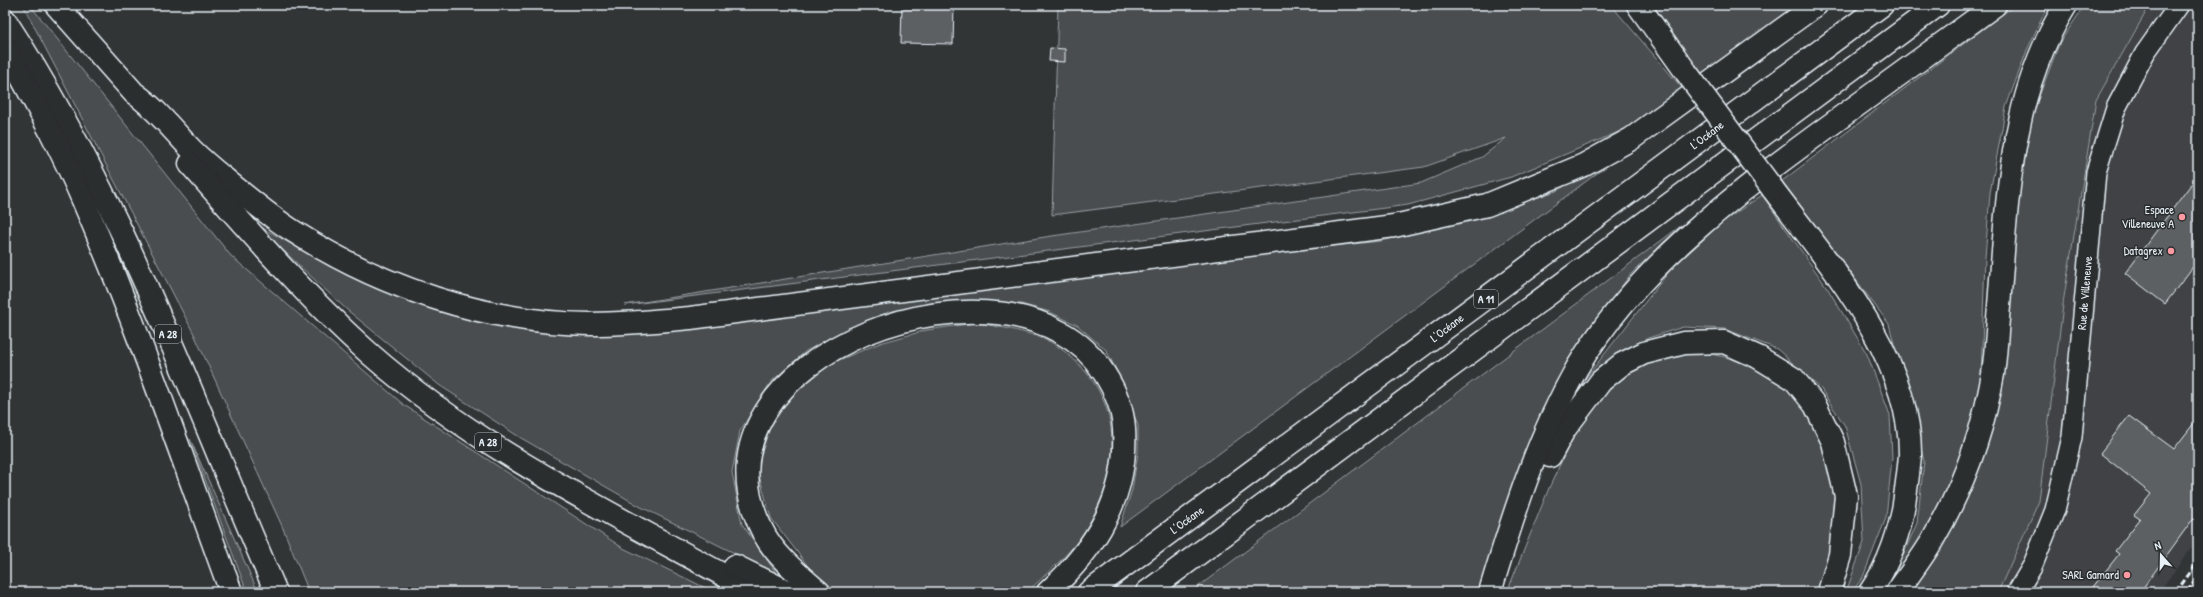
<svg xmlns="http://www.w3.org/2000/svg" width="2203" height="597" font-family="'Patrick Hand',sans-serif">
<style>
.built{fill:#3f4244}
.green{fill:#494d4f;stroke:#989fa4}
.building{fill:#5c6063;stroke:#e8f1f8}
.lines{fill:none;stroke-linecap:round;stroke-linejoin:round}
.street-casing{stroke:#e8f1f8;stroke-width:22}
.highway-casing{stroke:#e8f1f8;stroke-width:25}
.street{stroke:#2a2d2e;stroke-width:19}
.highway{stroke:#2a2d2e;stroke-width:22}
.rail{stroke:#e8f1f8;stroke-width:3;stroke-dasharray:6 3;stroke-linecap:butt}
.highway-bridge-casing{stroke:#e8f1f8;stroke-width:25;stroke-linecap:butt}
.highway-bridge{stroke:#2a2d2e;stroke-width:22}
.poi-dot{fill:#ff9aa2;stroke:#2a2d2e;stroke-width:1.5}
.labels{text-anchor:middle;stroke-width:3;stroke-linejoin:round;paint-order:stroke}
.shield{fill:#2a2d2e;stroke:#afb6bb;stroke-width:1}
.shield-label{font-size:11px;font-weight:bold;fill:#e8f1f8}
.street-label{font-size:12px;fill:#e8f1f8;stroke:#2a2d2e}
.poi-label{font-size:12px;fill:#e8f1f8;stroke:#2a2d2e;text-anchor:end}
</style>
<rect width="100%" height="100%" fill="#323536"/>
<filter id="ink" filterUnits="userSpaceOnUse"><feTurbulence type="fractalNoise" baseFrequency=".025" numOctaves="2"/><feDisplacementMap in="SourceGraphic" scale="8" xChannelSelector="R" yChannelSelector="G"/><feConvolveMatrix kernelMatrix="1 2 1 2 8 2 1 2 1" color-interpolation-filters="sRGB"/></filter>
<g filter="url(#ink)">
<path class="built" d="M2150,5H2198V539L2159,592H1998L2039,501L2064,297L2096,100Z"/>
<g class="green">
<path d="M23,5H30L231,256L404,405L623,548L714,592H309L282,526L194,334Z"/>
<path d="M1058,5H1611L1682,88L1628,128L1511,177L1408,205L625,305L1045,237L1421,183L1482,157L1506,138L1424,167L1052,215Z"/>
<path d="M1653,5H1800L1704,77Z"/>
<path d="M2015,5H2048L2027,50L2006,107L1990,193L1985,258L1981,377L1977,413L1953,480L1933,522L1893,578L1917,523L1924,461L1889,324L1782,181Z"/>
<path d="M2085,5H2150L2096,100L2064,297L2039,501L1998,592H1911L1941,546L2000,385L2010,305L2017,206L2032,115L2060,42Z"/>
<path d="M1631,148L1120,527L1132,490L1138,453V426L1123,383L1106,350L1077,325L1050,312L1021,304L981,301L941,304L897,312L863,322L806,351L771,382L740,431L732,472L742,524L777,574L641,507L521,438L439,385L346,309L254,223L330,266L405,299L495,325L564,333L709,327L1221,258L1381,241L1476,219L1556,191Z"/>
<path d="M1762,195L1828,289L1867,354L1890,415L1892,458L1886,518L1863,577L1852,592H1846L1864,542L1861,484L1845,426L1821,389L1777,349L1725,329L1683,327L1648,338L1609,363L1578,388L1671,269L1724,221Z"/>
<path d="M1682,225L1630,275L1583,339L1484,592H1191Z"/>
<path d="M975,323C997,326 1037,333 1054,344C1127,392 1126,470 1080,538C1068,555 1043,577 1027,592H836L814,574L771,518L757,468L771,423L793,393L832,363L880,343L927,330Z"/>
<path d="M1706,353C1729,358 1755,363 1774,377C1815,406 1831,452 1836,500C1837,512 1838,527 1836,539C1833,557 1826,575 1821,592H1507L1549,488L1578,426L1618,380L1645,364L1675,354Z"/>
<path d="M190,439L258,592H247Z"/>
</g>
<g class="building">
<path d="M902,5H954L953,44L901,43Z"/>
<path d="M1050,48L1065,49V62L1049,61Z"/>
<path d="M2198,175V260L2165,304L2125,273Z"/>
<path d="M2129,416L2174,449L2198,418V512L2140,592H2089L2119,554L2115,551L2140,519L2134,515L2151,494L2100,453Z"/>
</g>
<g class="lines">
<g class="street-casing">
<path id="street" d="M2017,592L2032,567L2055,510L2072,437L2096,172L2116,108L2145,53L2179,5"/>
</g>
<g class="highway-casing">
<g id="highway">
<path d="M56,5L134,93C157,109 173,131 192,150C203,161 214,170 225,179C247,197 269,216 293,231C380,287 486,323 590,324C623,324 657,321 690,318L1394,226L1487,205L1584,165L1631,139L1816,5"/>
<path d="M1638,5L1686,72"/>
<path d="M5,20C121,197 192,398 276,592"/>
<path d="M5,47C32,97 60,146 82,198C138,327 183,461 231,592"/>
<path d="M190,164C248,230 305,296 370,354C484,454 624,519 754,592"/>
<path d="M1772,188C1828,263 1911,356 1910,455C1909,469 1907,483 1905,497C1901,529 1889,565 1870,592"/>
<path d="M1550,456L1564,430L1601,381L1622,364L1644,353L1684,343L1724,342L1758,357L1794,379L1815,405L1833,442L1846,496L1840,555L1829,592"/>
<path d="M735,566L788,592"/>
<path d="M819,592C798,574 774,555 762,530C673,355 1016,232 1104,373C1115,390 1123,409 1124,429C1128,496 1096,548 1048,592"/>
<path d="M1089,592L1882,5"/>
<path d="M1147,592L1938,5"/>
<path d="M1490,592C1513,516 1537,438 1577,368C1637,267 1733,196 1826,128C1883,87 1939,46 1995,5"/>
<path d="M1897,592C1909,575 1922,558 1932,541C1962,490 1983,432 1993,374C1996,352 1997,329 1999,306C2007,203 2009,95 2066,5"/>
</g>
</g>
<use href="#street" class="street"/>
<use href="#highway" class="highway"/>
<g class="rail">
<path d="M2176,592L2198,562"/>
<path d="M2187,592L2198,577"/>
</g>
<g class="highway-bridge-casing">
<path id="highway-bridge" d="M1686,72L1772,188"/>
</g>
<use href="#highway-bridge" class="highway-bridge"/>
</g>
</g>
<g class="poi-dot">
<circle cx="2182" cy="217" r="4"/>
<circle cx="2171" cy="251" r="4"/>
<circle cx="2127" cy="575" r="4"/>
</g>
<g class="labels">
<g class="shield">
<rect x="1474" y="290" width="24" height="18" rx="3"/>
<rect x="155" y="325" width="26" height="18" rx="3"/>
<rect x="475" y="433" width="26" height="18" rx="3"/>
</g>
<g class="shield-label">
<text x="1486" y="303">A 11</text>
<text x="168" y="338">A 28</text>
<text x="488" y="446">A 28</text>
</g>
<g class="street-label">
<text transform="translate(1707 135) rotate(-37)" y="4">L’Océane</text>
<text transform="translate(2085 293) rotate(-85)" y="4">Rue de Villeneuve</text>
<text transform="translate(1447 328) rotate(-37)" y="4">L’Océane</text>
<text transform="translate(1187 520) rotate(-36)" y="4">L’Océane</text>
</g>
<g class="poi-label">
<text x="2174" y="214">Espace<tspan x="2174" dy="14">Villeneuve A</tspan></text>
<text x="2163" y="255">Datagrex</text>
<text x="2119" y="579">SARL Gamard</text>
</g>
</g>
<rect width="2203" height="597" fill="none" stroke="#2a2d2e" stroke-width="20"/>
<rect x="10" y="10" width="2183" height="577" fill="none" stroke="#e8f1f8" stroke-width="1.5" filter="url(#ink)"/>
<g transform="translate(2161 555) rotate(340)" stroke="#2a2d2e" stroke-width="3" paint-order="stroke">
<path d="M0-3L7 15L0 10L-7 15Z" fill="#e8f1f8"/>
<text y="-6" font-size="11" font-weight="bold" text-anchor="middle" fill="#e8f1f8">N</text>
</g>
</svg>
